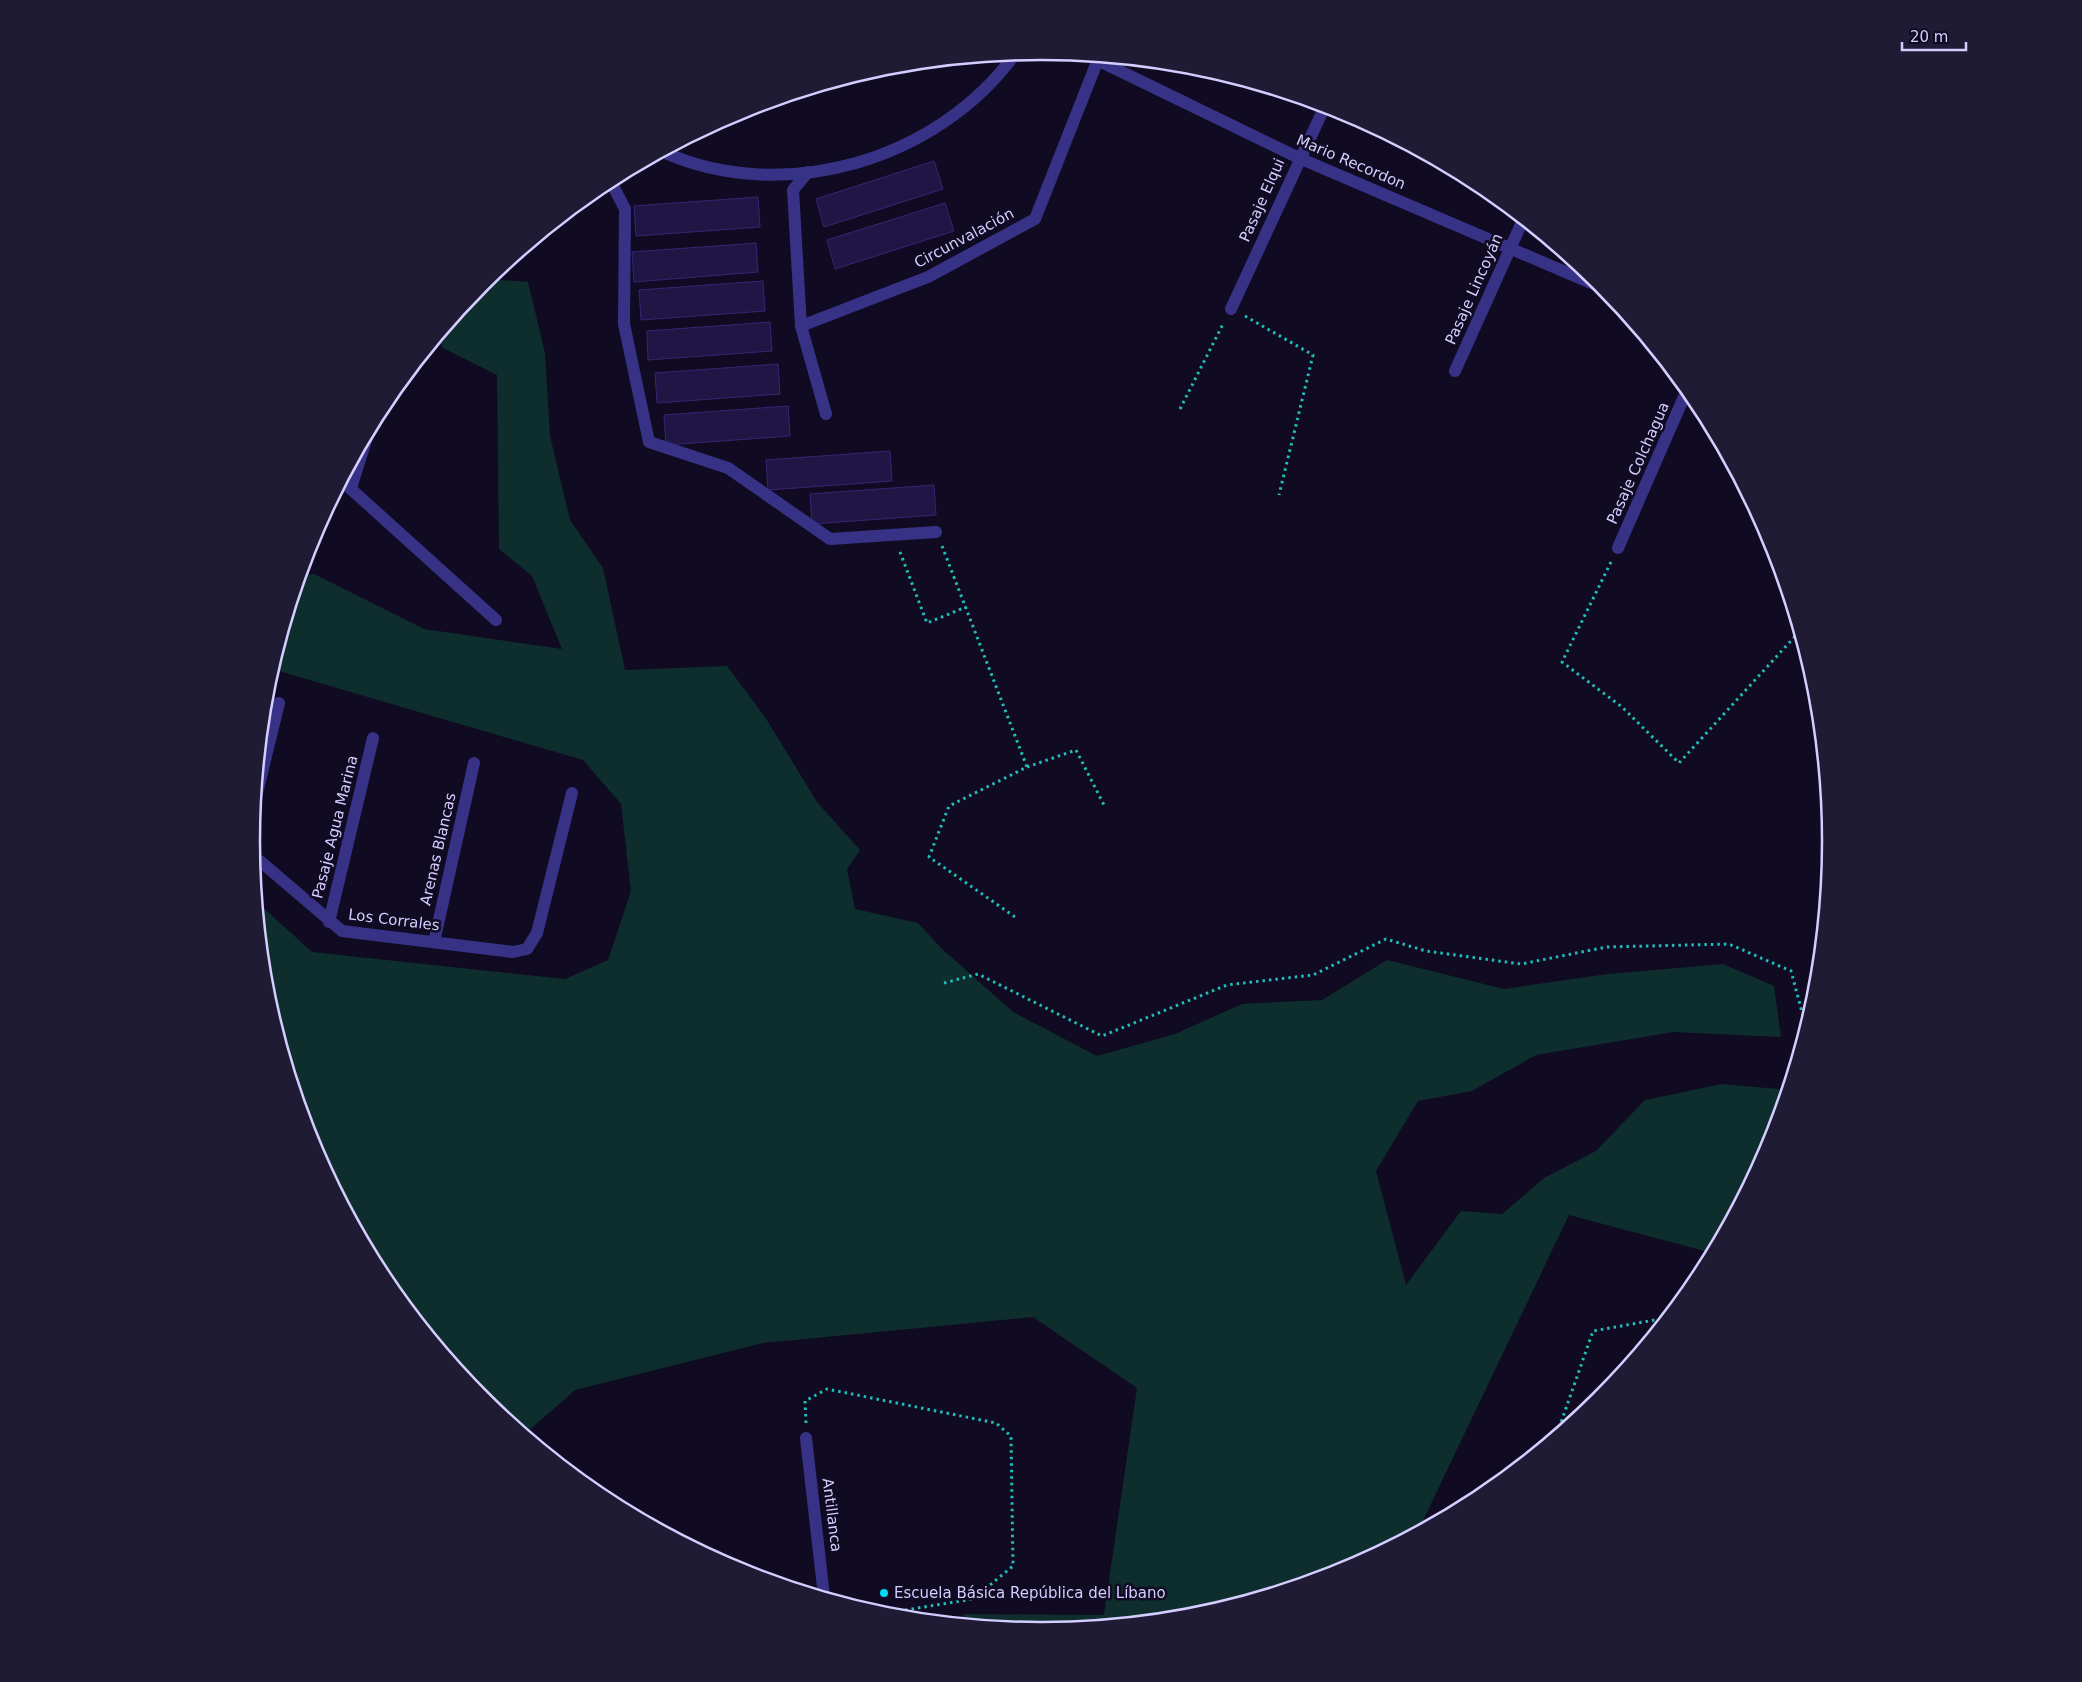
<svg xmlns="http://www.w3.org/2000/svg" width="2082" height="1682" font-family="'DejaVu Sans',sans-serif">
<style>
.green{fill:#0e2d2d}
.building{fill:#201645;stroke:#372573}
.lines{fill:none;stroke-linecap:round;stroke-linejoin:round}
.path{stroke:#22bdb8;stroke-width:3;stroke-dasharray:2.5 4;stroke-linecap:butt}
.minor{stroke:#373286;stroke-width:12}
.tertiary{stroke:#373286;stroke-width:12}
.poi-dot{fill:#00d9f8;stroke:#100b22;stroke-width:2}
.labels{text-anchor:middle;stroke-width:5;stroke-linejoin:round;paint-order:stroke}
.street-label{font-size:15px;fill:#d4cdff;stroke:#100b22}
.poi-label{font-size:15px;fill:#d4cdff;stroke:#100b22;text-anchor:start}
.rim{fill:none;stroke:#d4cdff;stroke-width:2.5}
</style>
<rect width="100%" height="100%" fill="#100b22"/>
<path class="green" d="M487,279L528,282L545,353L550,436L570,520L603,568L625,670L727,666L765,717L817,802L860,850L847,869L855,909L918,923L941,948L1013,1012L1097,1056L1175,1034L1242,1004L1322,1000L1387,960L1504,989L1608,974L1723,964L1774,986L1781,1037L1673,1032L1536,1055L1472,1091L1418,1101L1376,1171L1406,1285L1461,1211L1502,1214L1544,1178L1596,1151L1645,1100L1722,1084L1787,1090L1771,1143L1712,1253L1569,1215L1418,1531L1343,1571L1195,1616L1041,1631L961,1623L964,1614L1104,1615L1137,1388L1033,1317L763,1343L575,1390L525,1434L482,1399L384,1280L311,1143L266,995L257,902L312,952L565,979L608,960L631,891L621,804L583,760L272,669L300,576L314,574L424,629L562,649L532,576L499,549L497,375L443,348L437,338Z"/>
<g class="building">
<path d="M934,161L943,189L824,227L816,199Z"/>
<path d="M758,197L760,227L636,236L634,206Z"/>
<path d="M945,203L954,231L835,269L827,240Z"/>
<path d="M756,243L758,272L634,282L632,252Z"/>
<path d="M763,281L765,311L641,320L639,290Z"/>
<path d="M770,322L772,351L648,360L647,331Z"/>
<path d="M778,364L780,394L657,403L655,373Z"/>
<path d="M788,406L790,436L666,445L664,415Z"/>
<path d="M890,451L892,481L768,490L766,460Z"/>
<path d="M934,485L936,515L812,524L810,494Z"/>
</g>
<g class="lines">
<g class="path">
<path d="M1245,316L1313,355L1279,495"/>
<path d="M1180,409L1224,322"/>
<path d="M942,546L1027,767L949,806L929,857L1018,919"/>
<path d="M900,552L927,623L966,607"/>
<path d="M1611,562L1562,662L1622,707L1679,763L1799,632"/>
<path d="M1027,767L1076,750L1105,807"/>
<path d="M944,983L978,974L1102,1036L1227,985L1313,975L1386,939L1426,951L1521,964L1607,947L1729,944L1791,971L1806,1027"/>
<path d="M806,1423L805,1401L827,1389L996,1423L1011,1436L1013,1566L973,1599L881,1614"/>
<path d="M1557,1434L1593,1331L1666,1318"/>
</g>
<g class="minor">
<path d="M1089,56L1299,158L1605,289"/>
<path d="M808,172L793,190L801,326L826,414"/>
<path d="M610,180L625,209L624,324L649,442L728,468L830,539L936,532"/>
<path d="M1231,309L1325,106"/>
<path d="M801,326L928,277L1035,219L1099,57"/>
<path d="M1455,371L1523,220"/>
<path d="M342,481L496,620"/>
<path d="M351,488L369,431"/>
<path d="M1618,548L1687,390"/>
<path d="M256,797L279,703"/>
<path d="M253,859L260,861L342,931L513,952L527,949L537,933L572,793"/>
<path d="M329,922L373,738"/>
<path d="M434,942L474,763"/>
<path d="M806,1438L824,1596"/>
<path d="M589,1484V1487"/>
</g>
<path class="tertiary" d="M663,152C785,206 938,160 1015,54"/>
</g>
<circle class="poi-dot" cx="884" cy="1593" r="5"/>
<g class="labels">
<g class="street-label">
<text transform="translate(1351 162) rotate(23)" y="5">Mario Recordon</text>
<text transform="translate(1262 200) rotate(-66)" y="5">Pasaje Elqui</text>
<text transform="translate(964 238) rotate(-28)" y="5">Circunvalación</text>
<text transform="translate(1474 289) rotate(-66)" y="5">Pasaje Lincoyán</text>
<text transform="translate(1638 463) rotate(-66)" y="5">Pasaje Colchagua</text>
<text transform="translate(335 827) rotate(-76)" y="5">Pasaje Agua Marina</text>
<text transform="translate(438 849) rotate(-77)" y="5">Arenas Blancas</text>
<text transform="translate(394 920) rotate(7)" y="5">Los Corrales</text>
<text transform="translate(832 1515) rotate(83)" y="5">Antillanca</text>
</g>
<g class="poi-label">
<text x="894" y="1598">Escuela Básica República del Líbano</text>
</g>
</g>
<path d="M0 0H2082V1682H0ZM260 841a781 781 0 1 1 1562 0a781 781 0 1 1-1562 0Z" fill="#201b34" fill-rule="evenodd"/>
<path class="rim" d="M260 841a781 781 0 1 1 1562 0a781 781 0 1 1-1562 0Z"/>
<path d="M1902 42v8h64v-8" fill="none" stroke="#d4cdff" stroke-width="2.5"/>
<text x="1910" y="42" font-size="15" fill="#d4cdff" stroke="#100b22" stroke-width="4" paint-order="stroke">20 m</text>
</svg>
